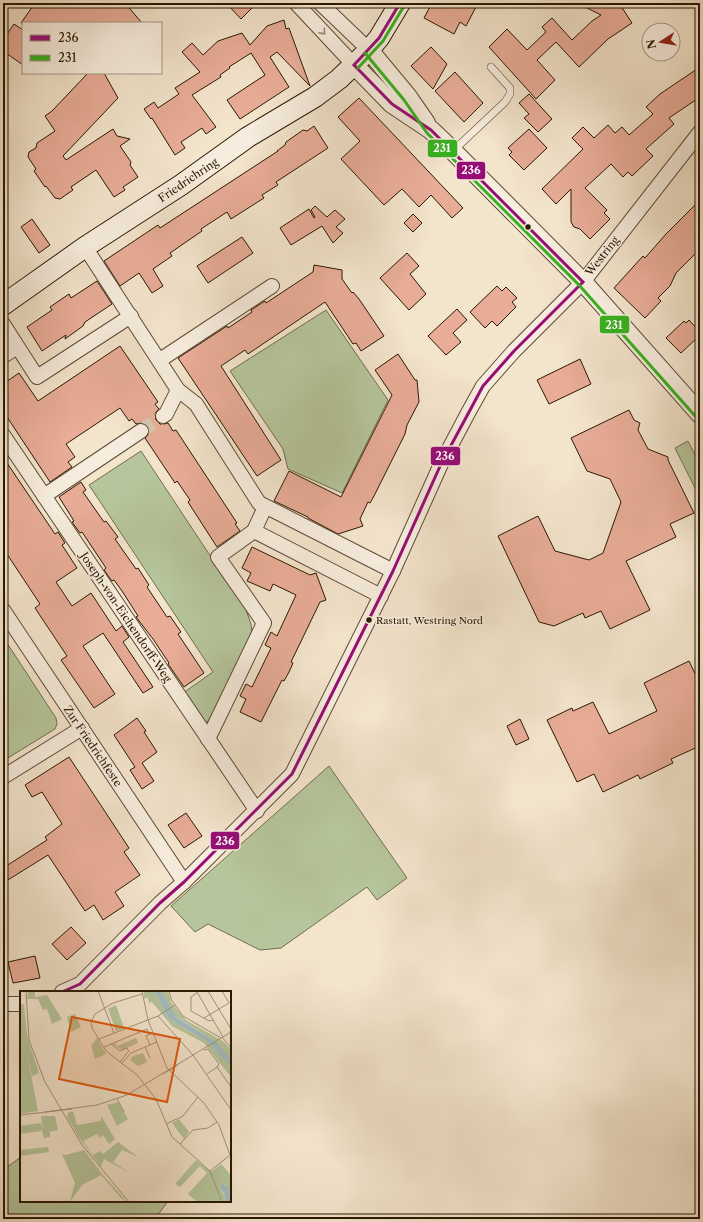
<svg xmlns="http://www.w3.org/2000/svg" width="703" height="1222" font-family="'Libre Caslon Text',serif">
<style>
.green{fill:#b6c59b;stroke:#706e4e}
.building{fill:#e8ac97;stroke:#291801}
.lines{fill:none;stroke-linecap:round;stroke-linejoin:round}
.minor-tunnel{stroke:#d5c5ae;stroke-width:14;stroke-dasharray:14 7;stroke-linecap:butt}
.service-casing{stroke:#5c4b34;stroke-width:8}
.minor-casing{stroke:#5c4b34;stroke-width:16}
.tertiary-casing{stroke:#5c4b34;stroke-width:20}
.secondary-casing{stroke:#291801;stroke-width:22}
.service{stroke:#f7edde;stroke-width:7}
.minor{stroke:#f7edde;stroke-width:14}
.tertiary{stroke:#f7edde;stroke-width:18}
.secondary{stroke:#f7edde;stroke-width:20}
.bus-1-casing{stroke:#f7edde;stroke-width:6}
.bus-2-casing{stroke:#f7edde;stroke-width:6}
.bus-1{stroke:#960e75;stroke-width:3}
.bus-2{stroke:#36b120;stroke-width:3}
.oneway{stroke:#9a8d7b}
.bus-dot{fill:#291801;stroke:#f7edde;stroke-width:1.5}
.labels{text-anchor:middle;stroke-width:3;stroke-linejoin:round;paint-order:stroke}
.bus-label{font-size:10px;fill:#291801;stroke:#f7edde;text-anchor:start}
.street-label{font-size:11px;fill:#291801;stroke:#f7edde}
.inset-road{fill:none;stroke:#a2927b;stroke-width:1}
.view{fill:#de560b;fill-opacity:0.15;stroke:#de560b;stroke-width:2}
.inset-edge{fill:none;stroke:#291801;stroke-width:2}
.line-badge{stroke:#f7edde;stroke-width:1.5}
.badge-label{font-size:11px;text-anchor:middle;font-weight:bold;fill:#fff}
</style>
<rect width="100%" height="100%" fill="#f3e4cc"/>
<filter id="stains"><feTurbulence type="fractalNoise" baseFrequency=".005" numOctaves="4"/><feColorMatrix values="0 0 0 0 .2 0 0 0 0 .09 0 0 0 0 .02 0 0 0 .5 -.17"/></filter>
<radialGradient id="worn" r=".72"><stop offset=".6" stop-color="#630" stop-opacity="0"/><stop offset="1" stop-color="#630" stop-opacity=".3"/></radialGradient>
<g class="green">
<path d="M326,310L388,400L342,493L288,469L283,449L230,371Z"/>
<path d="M688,441L700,465V498L675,448Z"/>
<path d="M141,451L246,610L251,624L252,634L214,716L204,724L183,693L213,672L89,485Z"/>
<path d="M3,637L56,718L57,724L55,729L3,761Z"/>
<path d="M329,766L407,878L377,900L367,887L281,948L260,950L208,924L195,932L171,906Z"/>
<path d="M21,1157V1201H168L155,1219H3V1170Z"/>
</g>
<g class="building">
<path d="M35,3H125L142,23H21Z"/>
<path d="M226,3H257L241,19Z"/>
<path d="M432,3H478L466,26L460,22L454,34L424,18Z"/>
<path d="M577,3H619L632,23L608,39L579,67L556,42L537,60L555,80L536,99L489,47L507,29L527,50L546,32L542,27L552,18L572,40L592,21L601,15Z"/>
<path d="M284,20L286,29L289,28L310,86L277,52L270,57L289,87L240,119L227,100L265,75L251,53L229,67L230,68L220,75L221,77L192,95L216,127L206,134L202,128L181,142L185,148L175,155L152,118L151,119L144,109L154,102L158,108L179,94L175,88L200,72L182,52L192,43L203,55L218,41L242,33L250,45L267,26Z"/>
<path d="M14,24L23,30V65L3,51V40Z"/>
<path d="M431,47L447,64L433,89L411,66Z"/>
<path d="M700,67V97L669,118L674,124L646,149L653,156L632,176L628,172L623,177L611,164L585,188L607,210L604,213L610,219L590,239L580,229L574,227L571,222V189L556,204L542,189L583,149L572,138L583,127L594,138L608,125L615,133L622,127L629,135L653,114L646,107L660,94Z"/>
<path d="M455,72L483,103L464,122L435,91Z"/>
<path d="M88,73H104L118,98L63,156L66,160L113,129L117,136L130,139L120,146L131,162L130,165L138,177L123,187L125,190L114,197L96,170L71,187L73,190L60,199L55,198L46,186L45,187L34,171L36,169L28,157L29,152L36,148L37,143L55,131L45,116L52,111Z"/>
<path d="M529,94L552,119L538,132L524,118L529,114L519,103Z"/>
<path d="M359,98L463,208L452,218L431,195L419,207L402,189L384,205L341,159L360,141L338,117Z"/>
<path d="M314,126L328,148L276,182L278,185L262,195L264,198L231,219L227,212L201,229L202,231L170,253L172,256L153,269L163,286L152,293L139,273L120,286L104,261L158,225L160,228L278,151H277L285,145L286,142L303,130L307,131Z"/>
<path d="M529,129L547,148L524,170L509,155L512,152L508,148Z"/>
<path d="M700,200V249L676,273L670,286L658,298L661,301L645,318L614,288L643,256L645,258L666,234Z"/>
<path d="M315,206L327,217L335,210L345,219L336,227L343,233L333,243L322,226L291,245L280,228L309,209L314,218L315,217L311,210Z"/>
<path d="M413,214L422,223L413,232L404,223Z"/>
<path d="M32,219L50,245L39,253L21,227Z"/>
<path d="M242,237L253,253L208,283L197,266Z"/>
<path d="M407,253L419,266L410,274L426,294L409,310L380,278Z"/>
<path d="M314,265L342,270V279L352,293L353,292L359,299L384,336L361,351L356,343L353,344L325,302L248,354L245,350L221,366L281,460L257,476L178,358L227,326L228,328L252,312L251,310L265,301L266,303L313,272Z"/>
<path d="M97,281L112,304L85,322L83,326L65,339L66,335L42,351L27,327L52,310L50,307L69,294L71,298Z"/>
<path d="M497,286L502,291L506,287L517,298L512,302L516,307L497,326L492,321L485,328L470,312Z"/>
<path d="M457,309L467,320L453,333L461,342L446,355L428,336Z"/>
<path d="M689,320L700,332V335L681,353L666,338L684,321L686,323Z"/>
<path d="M120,346L158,402L155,404L159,409L155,413L156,420L160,424H164L168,423L173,431L176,430L237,523L235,524L240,531L217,547L188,502L190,500L177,481L175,483L145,438L148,435L149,431L148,427L145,424L141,423L136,424L132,419L129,421L120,408L66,444L75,457L68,462L72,467L50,482L3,411V384L19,373L38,401Z"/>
<path d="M398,354L415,380H417L419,402L407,425L405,434L374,496L370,503L368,502L360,519L363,526L338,534L308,518V517L274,501L289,471L341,497L392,395L375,370Z"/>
<path d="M580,359L591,384L549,404L537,380Z"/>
<path d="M629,410L634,420L640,423L638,430L648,449L668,457V460L694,513L670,524L676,537L626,561L650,610L610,629L601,611L585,618L583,613L554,626L539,622L498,536L538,516L555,551L589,560L603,553L621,502L610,479L587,471L571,438Z"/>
<path d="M3,457L55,534L58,532L65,543L62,545L77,568L56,582L72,606L91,593L116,631L122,626L129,637L123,642L153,687L143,693L103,633L83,646L115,694L94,708L61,660L67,656L35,608L40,604L3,548Z"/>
<path d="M81,482L86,490L83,492L104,522L106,521L118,537L115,539L136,569L138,568L149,585L147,587L167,617L170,616L181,632L178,634L204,673L184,687L168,664L169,663L153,639L136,617L138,616L122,591L114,580L112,581L104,570L106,568L82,532L80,533L72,522L74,521L59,497Z"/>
<path d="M252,547L310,575L316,573L326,600L320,602L291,662L293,663L289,672L284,681L282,680L261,722L240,712L246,699L240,696L246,684L252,687L271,648L265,645L271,632L277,636L296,595L273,584L270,591L247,581L251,573L242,568Z"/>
<path d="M689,661L700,684V746L671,759L673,763L640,779L638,775L603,792L594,774L577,782L547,720L572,708L573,711L593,702L609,734L657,711L644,683Z"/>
<path d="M137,718L146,731L144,732L157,752L142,763L154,781L142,789L130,770L135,767L114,735Z"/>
<path d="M520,719L529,739L516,745L507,726Z"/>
<path d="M69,757L129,848L124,852L140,875L115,892L124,906L103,920L94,905L85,911L48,855L3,883V868L47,840L45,837L62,824L42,792L32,797L25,785Z"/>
<path d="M186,813L202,836L184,848L168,825Z"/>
<path d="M71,927L86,943L67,960L52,944Z"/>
<path d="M35,956L40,978L13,983L8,962Z"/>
</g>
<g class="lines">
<path class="minor-tunnel" d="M141,431L163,416"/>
<g class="service-casing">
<path id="service" d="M454,150L505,102L510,94V88L491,67"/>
</g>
<g class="minor-casing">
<g id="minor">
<path d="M296,3L354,65"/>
<path d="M320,3L369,50"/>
<path d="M85,247L178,390L196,404L259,503L393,571"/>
<path d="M3,324L37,377L131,316"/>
<path d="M3,356L17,347"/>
<path d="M160,360L272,286"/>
<path d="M163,416L166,414L178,390"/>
<path d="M3,435L257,811"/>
<path d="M44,496L141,431"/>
<path d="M265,507L254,531L381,596"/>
<path d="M3,610L184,882"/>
<path d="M208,739L264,623L218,557L254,531"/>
<path d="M3,777L82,728"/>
<path d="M62,992L80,984L160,903L184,882L292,774L393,571L441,464L468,413L483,386L514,351L583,282L700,132"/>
<path d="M3,1004H21"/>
</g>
</g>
<g class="tertiary-casing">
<g id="tertiary">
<path d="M369,50L408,97L426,123"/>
<path d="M354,65L392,104L431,130L453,151L583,282L700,414"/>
</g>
</g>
<g class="secondary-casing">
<path id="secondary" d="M3,305L85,247L181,185L248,137L315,97L339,79L369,50L379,38L400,3"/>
</g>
<use href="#service" class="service"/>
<use href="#minor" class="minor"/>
<use href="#tertiary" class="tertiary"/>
<use href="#secondary" class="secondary"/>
<g class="bus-1-casing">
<g id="bus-1">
<path d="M354,65L392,104L431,130L583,282"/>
<path d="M354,65L379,38L400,3"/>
<path d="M62,992L80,984L160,903L184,882L292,774L393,571L441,464L483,386L514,351L583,282"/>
</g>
</g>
<g class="bus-2-casing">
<g id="bus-2">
<path d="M365,53L404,100L427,133L579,285L696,417"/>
<path d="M358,68L383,41L404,6"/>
</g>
</g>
<use href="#bus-1" class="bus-1"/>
<use href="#bus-2" class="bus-2"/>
</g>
<defs><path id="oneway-chevron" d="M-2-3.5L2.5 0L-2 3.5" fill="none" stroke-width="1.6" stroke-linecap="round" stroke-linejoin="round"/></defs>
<use class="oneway" href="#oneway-chevron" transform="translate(323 32) rotate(48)"/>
<g class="bus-dot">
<circle cx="528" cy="227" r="3.5"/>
<circle cx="369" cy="620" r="3.5"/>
</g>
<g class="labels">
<g class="bus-label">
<text x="376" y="624">Rastatt, Westring Nord</text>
</g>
<g class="street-label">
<text transform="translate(188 180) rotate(-34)" y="4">Friedrichring</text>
<text transform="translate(602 256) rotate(-52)" y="4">Westring</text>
<text transform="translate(126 617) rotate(56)" y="4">Joseph-von-Eichendorff-Weg</text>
<text transform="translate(93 746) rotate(56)" y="4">Zur Friedrichfeste</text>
</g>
</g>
<g transform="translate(20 991)">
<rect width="211" height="211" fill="#f3e4cc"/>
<path d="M8,0H15V6L27,4L42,28L32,33L27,18L23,19L18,8H7ZM124,0H135L148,27L192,54L211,76V86L184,52L152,35L132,11L129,12L128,7H124ZM140,0H148L151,11L166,29L204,51L211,59V68L193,49L152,23ZM4,13L7,45L19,82L12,85L7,62L18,120L0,123V14ZM96,14L104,37L96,40L88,18ZM55,23L61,36L51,41L47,26ZM77,47L86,63L75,68L71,55ZM116,47L118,52L102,59L92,53L96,52L97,55ZM123,62L127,71L118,75L110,69L113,65ZM98,111L108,128L97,135L87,114ZM53,120L57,134L81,130V125L95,148L89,153L83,144L80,147L77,143L63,150L73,164L80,160L83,163L98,151L118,166L102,159L93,171L110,182L84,168L81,176L58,145L47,126L48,122ZM21,125H35L38,139L30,141V146L24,147L22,140L0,143V135L21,132L23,140ZM159,128L169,141L164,148L152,132ZM28,156L29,161L0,165V159ZM64,159L83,184L107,211L101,207L81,184L62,194L50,211L55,192L42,163L46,164ZM176,169L191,181L201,173L211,184V206L205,192L201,200L206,206L205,211H177L168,203L187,182L180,175L160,196L155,193Z" fill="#b6c59b"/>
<path d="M135,0H140L156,26L196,51L211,68V76L189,52L148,27ZM202,192L208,195L211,211H205L206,206L200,196Z" fill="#a1bbc3"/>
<path class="inset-road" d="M6,0L9,49L25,91L62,154L109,211M78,0L94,42M122,0L128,29L147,77L184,112L199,134L211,167M149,0L151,8L163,25L201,47M179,0L171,6V20L189,30L193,29M188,0L211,38M177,1L203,46M122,3L93,12L75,23L71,31L72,37L86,60L117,84L136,108L152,146L190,180L209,165M138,25L173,64L211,119M184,27L209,12L202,0M202,46L211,57M79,48L138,25L155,14M91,53L100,60L107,57L109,61M130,54L126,45L133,42M84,56L127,38L129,43M125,56L130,67M184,59L188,58L199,73L197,76L211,96M100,71L108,61M102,72L111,62L137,51M143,83L158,74M187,83L197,76M97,108L104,121M25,121L77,114L107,104L211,41M0,124L52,118M146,133L163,125L178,106M160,153L173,139L188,137L197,131M190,180L202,211"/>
<path class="view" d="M52,26L160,48L147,111L39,88Z"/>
<rect width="211" height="211" class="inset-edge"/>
</g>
<g class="line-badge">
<rect x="427" y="139" width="31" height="19" rx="4" fill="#36b120"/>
<rect x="456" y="161" width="30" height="19" rx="4" fill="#960e75"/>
<rect x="599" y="315" width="31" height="19" rx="4" fill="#36b120"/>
<rect x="430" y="446" width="31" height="20" rx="4" fill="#960e75"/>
<rect x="210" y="831" width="30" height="19" rx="4" fill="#960e75"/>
</g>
<g class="badge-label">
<text x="442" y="152">231</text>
<text x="471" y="174">236</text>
<text x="614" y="329">231</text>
<text x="445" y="460">236</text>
<text x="225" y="845">236</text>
</g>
<rect width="703" height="1222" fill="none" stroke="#f3e4cc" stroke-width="16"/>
<rect x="4" y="4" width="695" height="1214" fill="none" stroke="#291801" stroke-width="2"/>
<rect x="8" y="8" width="687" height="1206" fill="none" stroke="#291801"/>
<rect x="22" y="22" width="140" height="52" fill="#f7edde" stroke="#a59886"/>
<rect x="30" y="35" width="20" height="6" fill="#960e75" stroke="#a59886"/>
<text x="58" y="42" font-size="12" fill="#291801">236</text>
<rect x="30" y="55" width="20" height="6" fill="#36b120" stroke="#a59886"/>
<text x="58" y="62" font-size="12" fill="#291801">231</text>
<g transform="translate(661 42) rotate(258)"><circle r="19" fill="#f7edde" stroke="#a59886"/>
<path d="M0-3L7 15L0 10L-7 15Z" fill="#8f2418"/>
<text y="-6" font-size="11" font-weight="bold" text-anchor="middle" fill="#291801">N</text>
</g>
<rect width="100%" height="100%" filter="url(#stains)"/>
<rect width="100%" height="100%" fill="url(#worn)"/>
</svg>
